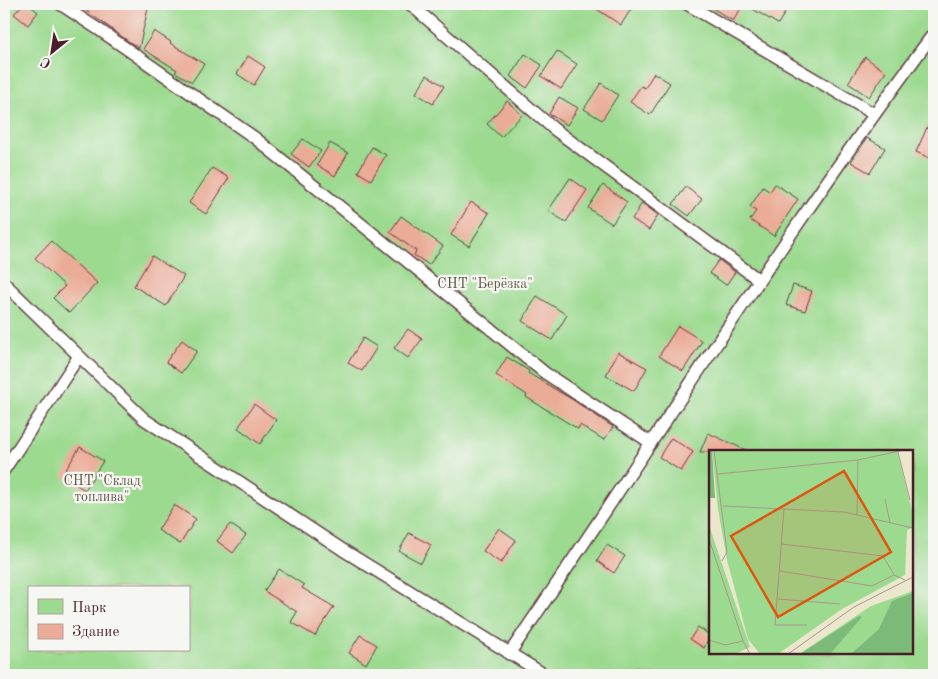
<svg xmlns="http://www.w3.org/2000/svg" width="938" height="679" font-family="'Old Standard TT',serif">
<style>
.green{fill:#9bda8f;stroke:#727c5d;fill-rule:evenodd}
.building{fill:#eaac97}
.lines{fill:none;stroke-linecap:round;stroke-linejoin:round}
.lane-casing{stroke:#623d43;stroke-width:14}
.lane{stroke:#fff;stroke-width:11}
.labels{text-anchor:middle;stroke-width:4.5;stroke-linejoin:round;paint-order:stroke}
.park-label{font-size:14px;fill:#625749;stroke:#f6f6f2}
.inset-road{fill:none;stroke:#ab978c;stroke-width:1}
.view{fill:#e0560e;fill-opacity:0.15;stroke:#e0560e;stroke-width:2.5}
.inset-edge{fill:none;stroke:#4a1f2b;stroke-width:2.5}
</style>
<rect width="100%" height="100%" fill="#f6f6f2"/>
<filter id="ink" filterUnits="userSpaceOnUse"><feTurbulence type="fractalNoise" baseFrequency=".02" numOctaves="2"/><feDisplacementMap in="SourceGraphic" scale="10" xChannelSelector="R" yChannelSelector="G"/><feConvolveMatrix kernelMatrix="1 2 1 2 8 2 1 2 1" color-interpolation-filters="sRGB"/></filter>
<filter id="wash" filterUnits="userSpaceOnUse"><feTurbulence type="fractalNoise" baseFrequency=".0096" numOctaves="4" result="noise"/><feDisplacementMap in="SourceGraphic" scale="20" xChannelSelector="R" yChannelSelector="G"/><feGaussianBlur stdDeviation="1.12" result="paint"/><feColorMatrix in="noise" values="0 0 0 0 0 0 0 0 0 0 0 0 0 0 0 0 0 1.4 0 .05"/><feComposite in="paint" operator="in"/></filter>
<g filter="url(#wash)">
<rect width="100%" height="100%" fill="#ebe7cd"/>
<path class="green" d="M4,4H934V675H4ZM710,452H912V653H710ZM29,588H189V650H29Z"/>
<g id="blocks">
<g class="building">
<path d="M23,4H28L38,12L28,25L14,14Z"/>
<path d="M77,4H149L139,48L128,41Z"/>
<path d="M589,4H634L621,25Z"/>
<path d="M706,4H774L786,11L778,24L744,4L733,21Z"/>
<path d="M154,31L171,42L170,43L204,64L192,82L175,72L177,70L143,49Z"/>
<path d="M557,51L577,64L561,89L541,76Z"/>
<path d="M525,54L542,65L527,88L510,76Z"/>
<path d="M248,56L265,67L254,85L237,74Z"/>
<path d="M865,57L886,72L869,97L848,83Z"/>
<path d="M654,73L670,83L650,115L630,102L641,86L645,88Z"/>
<path d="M427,75L444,86L433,104L416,93Z"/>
<path d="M601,83L618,95L602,120L584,109Z"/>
<path d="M559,97L578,108L567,125L549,114Z"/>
<path d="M507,101L522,115L501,137L487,124Z"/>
<path d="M934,112V160L916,152Z"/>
<path d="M867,138L885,148L870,173L851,162Z"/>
<path d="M303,139L321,151L309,167L291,154Z"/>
<path d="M330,143L348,153L335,176L317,165Z"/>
<path d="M372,147L386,155L371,180L358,172Z"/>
<path d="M212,168L229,178L206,214L189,203Z"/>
<path d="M570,178L587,190L566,222L548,211Z"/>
<path d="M775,184L798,199L774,236L750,220L756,211L750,207L763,187L770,192Z"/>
<path d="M603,185L627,202L612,224L588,208Z"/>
<path d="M686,187L702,199L689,216L673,204Z"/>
<path d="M471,202L489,213L469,246L451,235Z"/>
<path d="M642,203L658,215L649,230L632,219Z"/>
<path d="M401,216L443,246L429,265L414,255L416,251L390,232Z"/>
<path d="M51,241L97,283L69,313L53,298L65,286L35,258Z"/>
<path d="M152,256L184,276L166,306L134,286Z"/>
<path d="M719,260L735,272L726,285L709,273Z"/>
<path d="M793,285L812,291L805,311L786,305Z"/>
<path d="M537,296L567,315L552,340L522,321Z"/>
<path d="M678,326L702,341L683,371L659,356Z"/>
<path d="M408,329L422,339L408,358L394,348Z"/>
<path d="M363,338L377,347L362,371L348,363Z"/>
<path d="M182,340L197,351L181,373L166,362Z"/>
<path d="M618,352L647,368L634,391L606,375Z"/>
<path d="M507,357L529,371L528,373L573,400L613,427L604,440L580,425L578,429L526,397L527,395L496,375Z"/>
<path d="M254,404L276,420L260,444L238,428Z"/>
<path d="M708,433L750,452H700Z"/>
<path d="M671,438L693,452L681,471L659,457Z"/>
<path d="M80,447L103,461L85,490L62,476Z"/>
<path d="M174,505L196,519L180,544L158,530Z"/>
<path d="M230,524L246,535L233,553L217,541Z"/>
<path d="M499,528L516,540L501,563L483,551Z"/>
<path d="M409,533L431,545L421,563L399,551Z"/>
<path d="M607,545L625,556L614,573L597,561Z"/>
<path d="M279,569L304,585L302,588L334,607L315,636L291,622L297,612L264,591Z"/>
<path d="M698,627L710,635L704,648L690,639Z"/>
<path d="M360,635L377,645L366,664L349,653Z"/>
</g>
</g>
</g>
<g filter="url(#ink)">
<use href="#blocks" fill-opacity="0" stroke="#623d43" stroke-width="1"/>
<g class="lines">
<g class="lane-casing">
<g id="lane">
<path d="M60,4L101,31L255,138L545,373L651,443"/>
<path d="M410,4L554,129L759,280"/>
<path d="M687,4L874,114"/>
<path d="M4,283L144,419L343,550L545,675"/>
<path d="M4,470L79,356"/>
<path d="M509,654C651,447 784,234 934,33"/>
</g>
</g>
<use href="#lane" class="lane"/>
</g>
</g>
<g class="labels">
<g class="park-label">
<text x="485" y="288">СНТ "Берёзка"</text>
<text x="102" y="485">СНТ "Склад<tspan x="102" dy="16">топлива"</tspan></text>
</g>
</g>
<g transform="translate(709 450)">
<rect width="204" height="204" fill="#ebe7cd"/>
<path d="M3,0H188L204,65V78L198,80L196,125L133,159L69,204H51L39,189L18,110L9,59ZM0,75L41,197L26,204H0ZM204,141V204H90L162,156Z" fill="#9bda8f"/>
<path d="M0,0H3L6,48H0ZM204,143V204H142L170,179L183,151ZM150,166L153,167L121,204H91Z" fill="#7cba7a"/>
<path class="inset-road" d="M5,0L18,102L13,111M189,2L201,50M9,24L149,10L195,0M176,49L181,73M14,56L135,62L204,78M75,59L66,175H98M148,65L149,10M0,89L34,191L41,204M73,94L174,106L185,125L196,130M71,121L163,136L185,125M69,149L131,154M0,190L16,195L34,191M79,204L145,157L204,127"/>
<path class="view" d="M135,21L182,102L69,167L22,86Z"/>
<rect width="204" height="204" class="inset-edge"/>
</g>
<rect width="938" height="679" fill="none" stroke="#f6f6f2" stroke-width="20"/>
<rect x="28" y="586" width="162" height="65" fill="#f6f6f2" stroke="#b1a0a2"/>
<rect x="38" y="599" width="25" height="15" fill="#9bda8f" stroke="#b1a0a2"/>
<text x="72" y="612" font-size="15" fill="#4a1f2b">Парк</text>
<rect x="38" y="624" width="25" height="15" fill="#eaac97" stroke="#b1a0a2"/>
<text x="72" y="636" font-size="15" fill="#4a1f2b">Здание</text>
<g transform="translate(52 52) rotate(210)" stroke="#f6f6f2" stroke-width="4" paint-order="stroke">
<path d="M0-4L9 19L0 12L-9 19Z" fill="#4a1f2b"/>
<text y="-8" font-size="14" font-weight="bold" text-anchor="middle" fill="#4a1f2b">С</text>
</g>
</svg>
